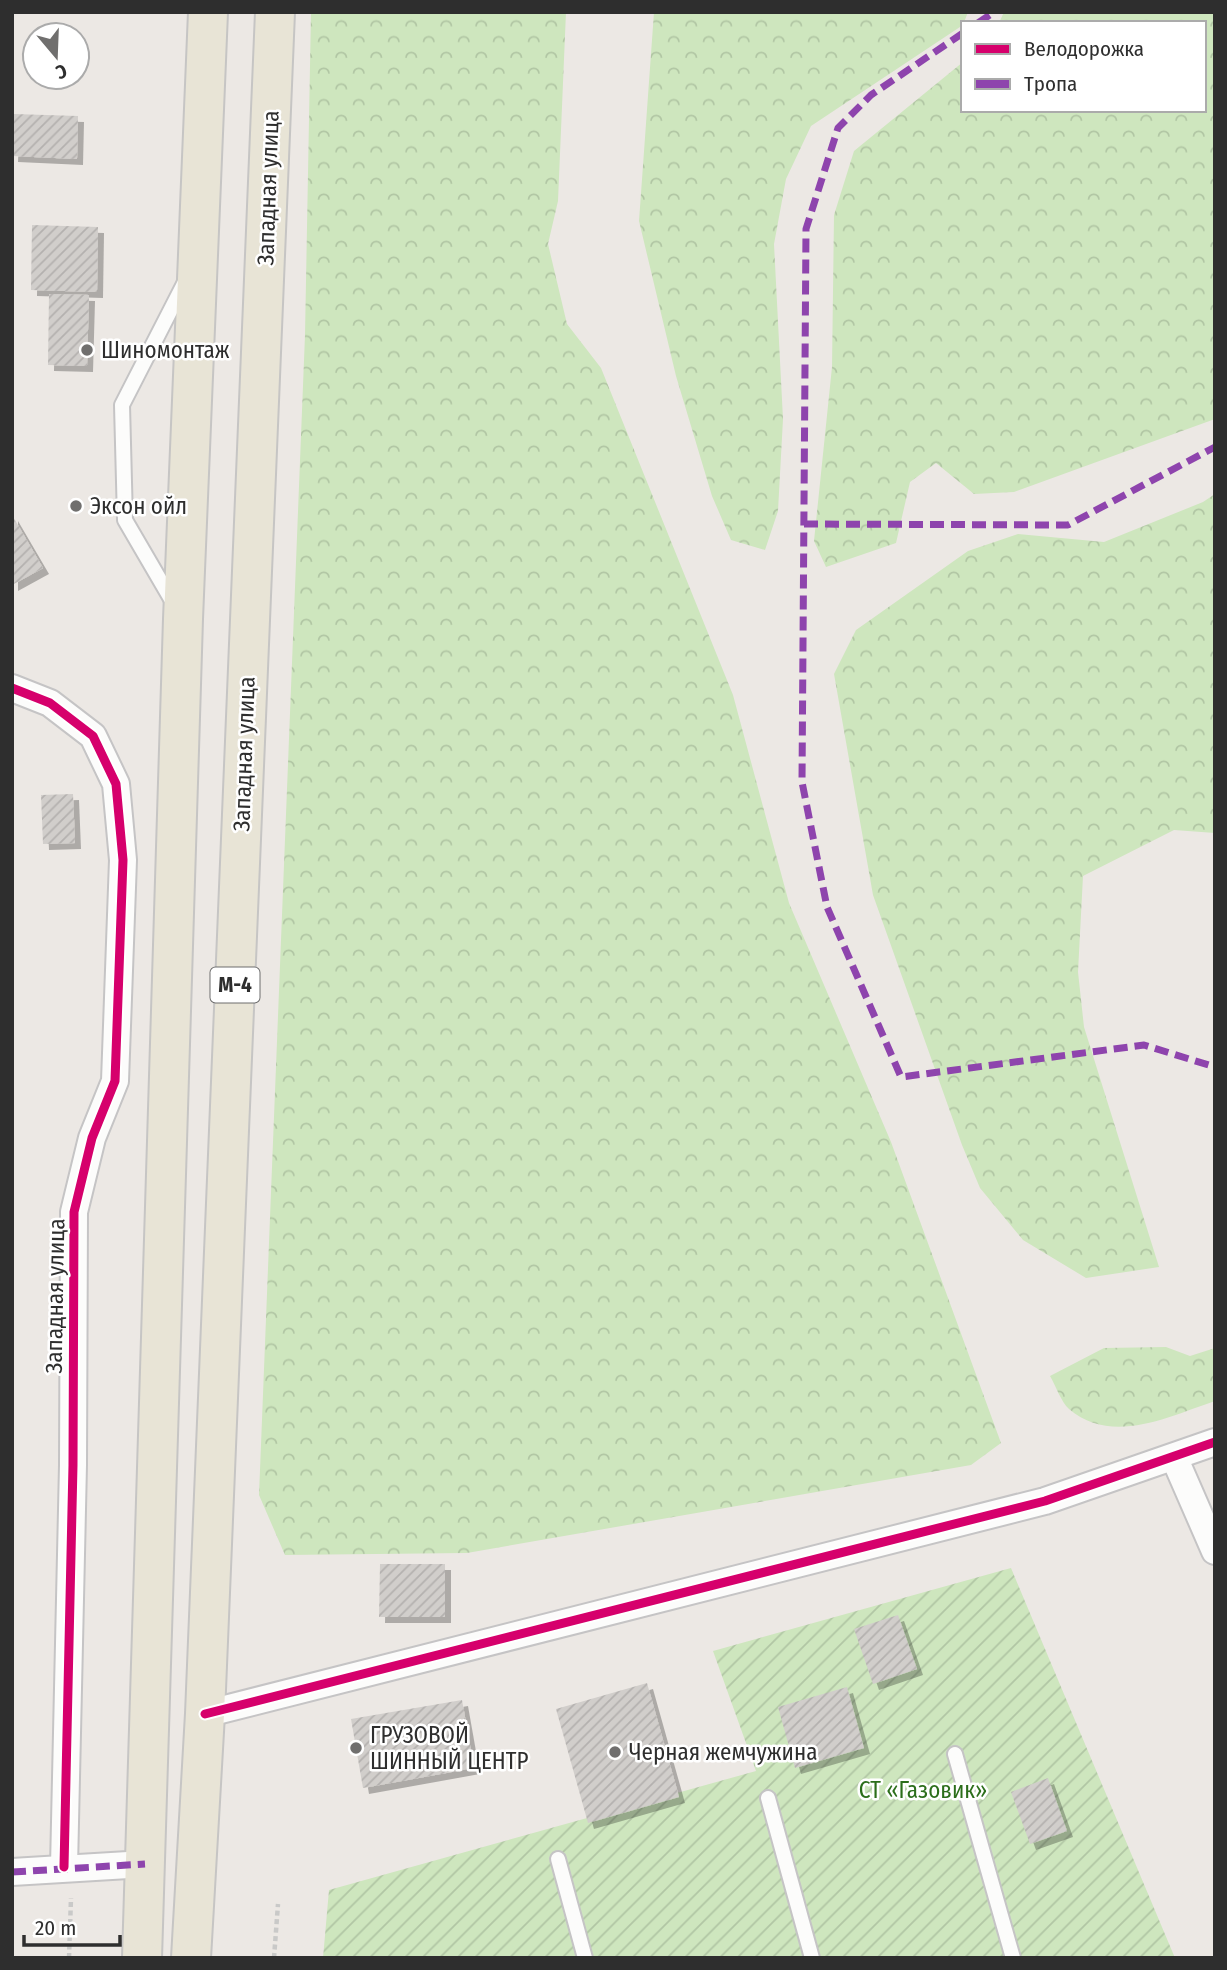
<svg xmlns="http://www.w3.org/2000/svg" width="1227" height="1970" font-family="'Fira Sans Condensed',sans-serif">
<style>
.forest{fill:url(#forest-crowns)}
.garden{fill:url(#garden-furrows)}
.building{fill:url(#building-hatch);filter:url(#shadow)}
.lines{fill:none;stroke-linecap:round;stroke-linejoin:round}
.service-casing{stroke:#c5c4c5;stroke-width:18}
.minor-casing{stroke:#c5c4c5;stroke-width:30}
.primary-casing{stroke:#c6c5c4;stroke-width:42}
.path{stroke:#c9c9c8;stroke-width:4.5;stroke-dasharray:5 3.5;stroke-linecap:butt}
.service{stroke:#fcfcfb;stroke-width:14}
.minor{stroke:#fcfcfb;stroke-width:26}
.primary{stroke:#e8e4d6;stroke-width:38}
.quiet{stroke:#8e44ad;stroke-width:7;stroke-dasharray:14 7;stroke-linecap:butt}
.cycleway-casing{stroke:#fff;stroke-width:13}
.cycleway{stroke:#d6006c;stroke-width:9}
.poi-dot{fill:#706f6e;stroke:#fff;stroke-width:2.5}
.labels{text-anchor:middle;stroke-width:5;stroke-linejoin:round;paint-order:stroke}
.shield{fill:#fff;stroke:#6d6d6d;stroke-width:2}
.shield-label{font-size:21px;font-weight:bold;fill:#2e2e2e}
.street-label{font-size:23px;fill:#2e2e2e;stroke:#fff}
.poi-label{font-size:23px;fill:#2e2e2e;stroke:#fff;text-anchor:start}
.park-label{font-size:23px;fill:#2c6e1b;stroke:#fff}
</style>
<defs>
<pattern id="forest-crowns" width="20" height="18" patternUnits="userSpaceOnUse" patternTransform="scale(1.75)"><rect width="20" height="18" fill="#cee6be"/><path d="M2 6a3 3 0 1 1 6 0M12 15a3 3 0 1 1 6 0" fill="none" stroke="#b1c6a4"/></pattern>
<pattern id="garden-furrows" width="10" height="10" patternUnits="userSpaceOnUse" patternTransform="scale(1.75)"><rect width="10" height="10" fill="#cee6be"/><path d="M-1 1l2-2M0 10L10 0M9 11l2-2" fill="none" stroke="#b1c6a4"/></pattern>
<pattern id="building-hatch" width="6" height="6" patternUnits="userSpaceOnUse" patternTransform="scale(1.75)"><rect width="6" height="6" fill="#d1cecb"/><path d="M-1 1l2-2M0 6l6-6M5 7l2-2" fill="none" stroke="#b4b1af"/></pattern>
<filter id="shadow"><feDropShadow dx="6" dy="6" stdDeviation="0" flood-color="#0004"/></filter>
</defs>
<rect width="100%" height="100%" fill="#ece8e4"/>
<g class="forest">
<path d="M311,12H566L558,201L548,244L567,324L601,368L733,695L789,903L891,1142L1001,1443L971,1465L467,1553L285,1555L259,1495L305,335Z"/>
<path d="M654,12H968L963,25L811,126L786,179L774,244L783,419L778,511L765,550L731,540L712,496L676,376L639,221Z"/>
<path d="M1004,12H1215V419L1014,492L974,494L936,463L910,482L896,543L826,567L814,541L832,367L834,215L854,151L963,62V110H1204V23H999Z"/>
<path d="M1215,494V833L1174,830L1083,876L1078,972L1084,1027L1159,1267L1086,1278L1023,1240L980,1188L962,1145L873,895L834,674L856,630L968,551L1018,534L1104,542L1203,502Z"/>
<path d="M1166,1347L1190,1356L1215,1348V1401C1170,1416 1112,1446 1069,1409C1061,1402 1056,1386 1050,1376L1104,1348Z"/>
</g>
<path class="garden" d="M1011,1568L1175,1958H323L329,1890L756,1771L713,1651Z"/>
<g class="building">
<path d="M14,114L78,116L77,159L12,156Z"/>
<path d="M32,225L98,227L97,292L31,290Z"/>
<path d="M49,294L89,295L87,366L48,365Z"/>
<path d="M12,515L43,568L12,585Z"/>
<path d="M73,794L75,843L43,844L41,795Z"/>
<path d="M380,1564H445V1617H379Z"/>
<path d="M898,1615L917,1669L873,1684L854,1629Z"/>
<path d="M647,1683L679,1797L588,1823L556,1709Z"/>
<path d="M847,1687L864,1748L795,1768L778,1707Z"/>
<path d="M462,1700L474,1768L363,1788L351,1719Z"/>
<path d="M1048,1778L1067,1831L1030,1844L1011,1792Z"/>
</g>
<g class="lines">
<g class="service-casing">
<g id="service">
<path d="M174,604L125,520L122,405L185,282"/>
<path d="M955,1754L1013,1958"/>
<path d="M768,1798L812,1958"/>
<path d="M558,1859L585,1958"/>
</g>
</g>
<g class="minor-casing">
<g id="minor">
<path d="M12,688L50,703L93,736L116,784L123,860L115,1081L92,1138L74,1212L73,1465L64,1867"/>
<path d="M1174,1457L1215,1551"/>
<path d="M205,1714L1045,1501L1215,1442"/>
<path d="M12,1872L145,1864"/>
</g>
</g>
<g class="primary-casing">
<g id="primary">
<path d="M142,1958L183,619L208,12"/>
<path d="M191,1958L205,1714L275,12"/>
</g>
</g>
<g class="path">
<path d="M69,1958L71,1898"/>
<path d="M274,1958L278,1904"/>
</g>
<use href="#service" class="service"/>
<use href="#minor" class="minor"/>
<use href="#primary" class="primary"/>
<g class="quiet">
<path d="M978,23L994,12"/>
<path d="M963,33L871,95L838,128L806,229L802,782L827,907L901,1077L1144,1045L1215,1067"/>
<path d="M804,524L1068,525L1215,447"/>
<path d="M12,1872L145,1864"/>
</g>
<g class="cycleway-casing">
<g id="cycleway">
<path d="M12,688L50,703L93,736L116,784L123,860L115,1081L92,1138L74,1212L73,1465L64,1867"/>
<path d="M205,1714L1045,1501L1215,1442"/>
</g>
</g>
<use href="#cycleway" class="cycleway"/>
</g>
<g class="poi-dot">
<circle cx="87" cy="350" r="7"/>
<circle cx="76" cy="506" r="7"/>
<circle cx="356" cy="1748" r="7"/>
<circle cx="615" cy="1752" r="7"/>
</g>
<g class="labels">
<rect class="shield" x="210.5" y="967.5" width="49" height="35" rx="5"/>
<g class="shield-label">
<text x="235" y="992">М-4</text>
</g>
<g class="street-label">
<text transform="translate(268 188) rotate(-88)" y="8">Западная улица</text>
<text transform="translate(244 754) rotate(-88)" y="8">Западная улица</text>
<text transform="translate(55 1296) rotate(-89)" y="8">Западная улица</text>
</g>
<g class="poi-label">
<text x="101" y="358">Шиномонтаж</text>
<text x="90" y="514">Эксон ойл</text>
<text x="370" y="1743">ГРУЗОВОЙ<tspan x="370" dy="26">ШИННЫЙ ЦЕНТР</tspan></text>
<text x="629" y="1760">Черная жемчужина</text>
</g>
<g class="park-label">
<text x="923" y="1798">СТ «Газовик»</text>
</g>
</g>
<rect width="1227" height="1970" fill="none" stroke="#2e2e2e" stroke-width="28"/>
<rect x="961" y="21" width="245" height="91" fill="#ffffff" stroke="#ababab" stroke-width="2"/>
<rect x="975" y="44" width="35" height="10" fill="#d6006c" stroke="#ababab" stroke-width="2"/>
<text x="1024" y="56" font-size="21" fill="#2e2e2e">Велодорожка</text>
<rect x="975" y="79" width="35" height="10" fill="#8e44ad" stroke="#ababab" stroke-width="2"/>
<text x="1024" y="91" font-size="21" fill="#2e2e2e">Тропа</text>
<g transform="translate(56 56) rotate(161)"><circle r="33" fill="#ffffff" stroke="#ababab" stroke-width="2"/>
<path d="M0-5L12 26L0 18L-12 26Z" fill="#706f6e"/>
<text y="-10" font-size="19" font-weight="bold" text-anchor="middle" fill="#2e2e2e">С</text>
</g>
<path d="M24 1935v10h96v-10" fill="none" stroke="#2e2e2e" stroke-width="3.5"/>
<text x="35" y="1935" font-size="21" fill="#2e2e2e" stroke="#ffffff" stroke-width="5" paint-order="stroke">20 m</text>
</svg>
